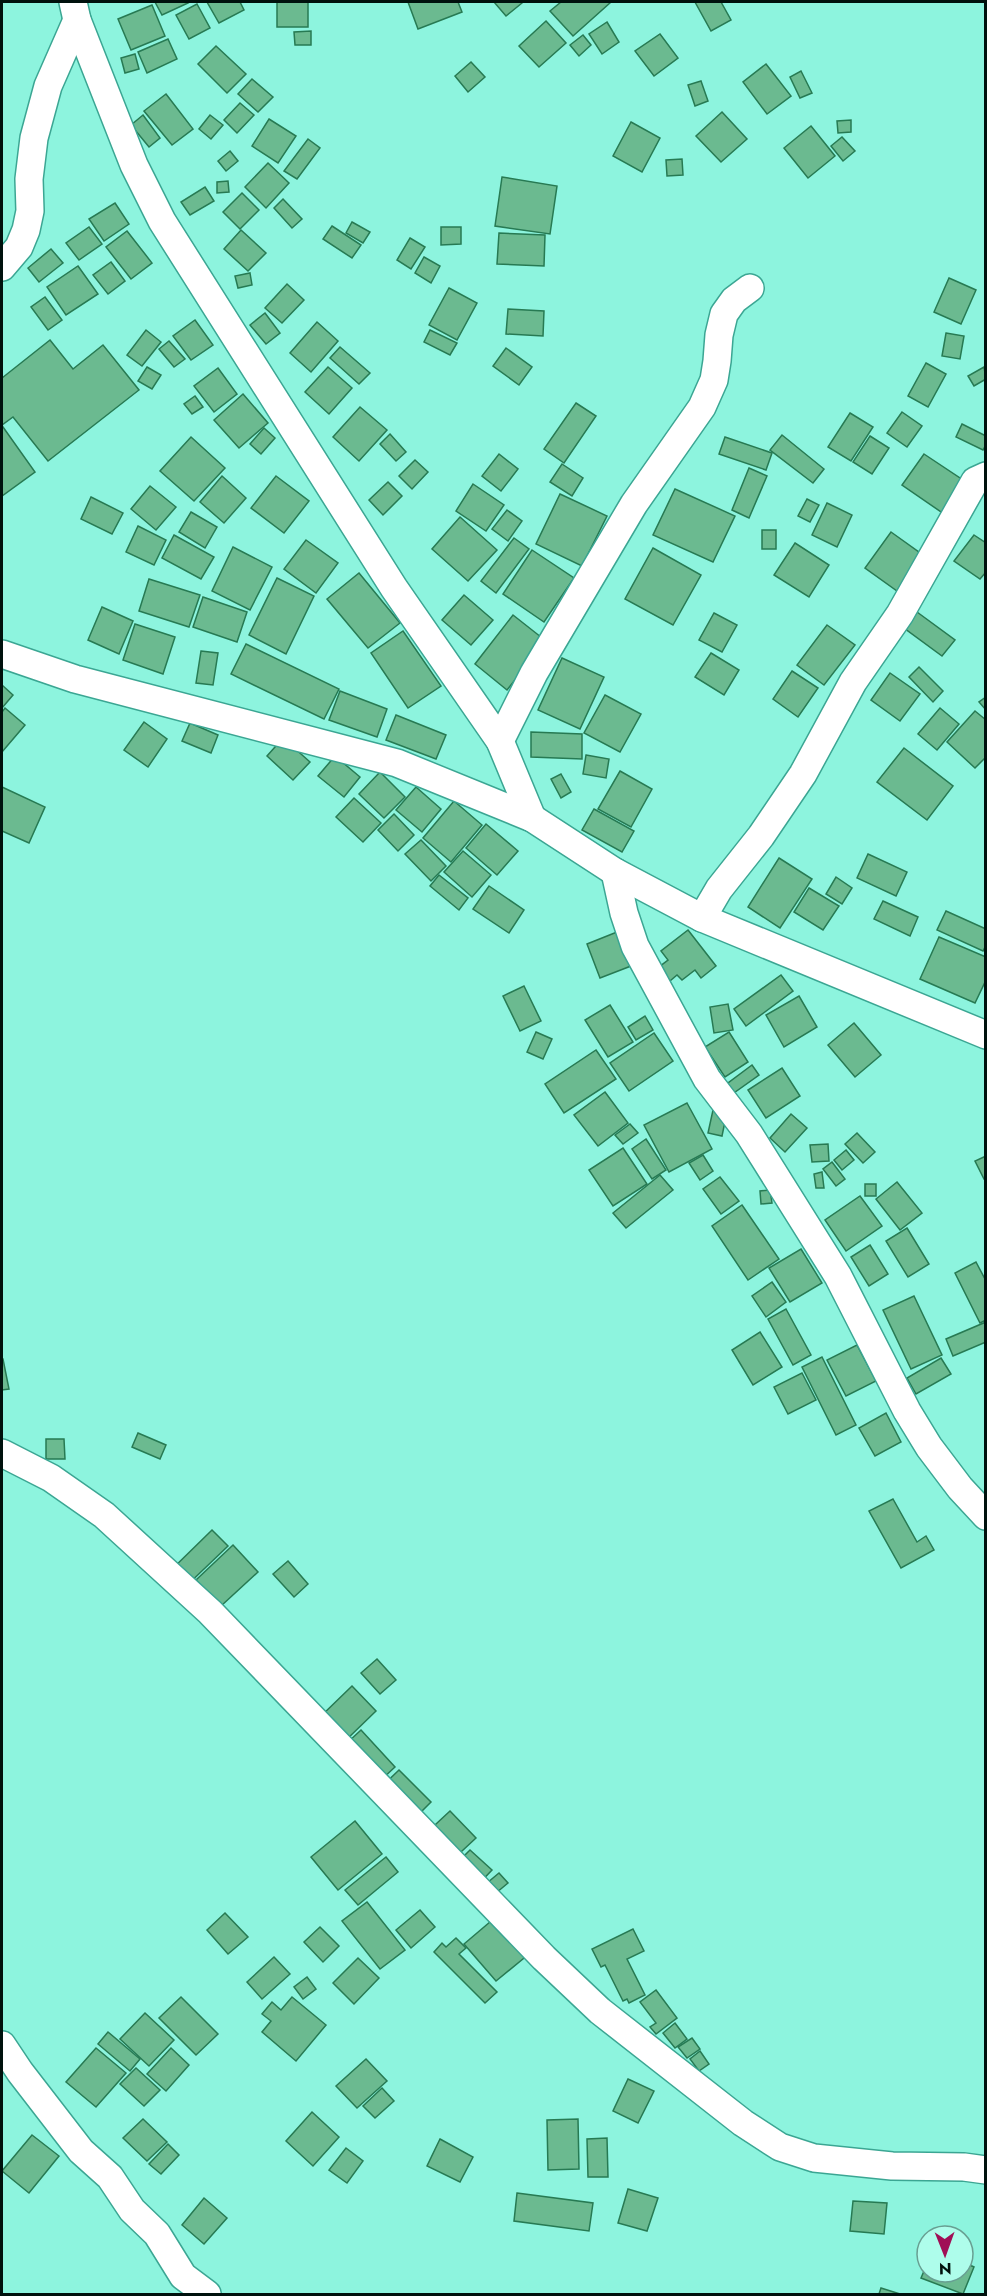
<svg xmlns="http://www.w3.org/2000/svg" width="987" height="2296" font-family="Jost,sans-serif">
<style>
.building{fill:#6bba90;stroke:#277a53;stroke-width:1.5}
.lines{fill:none;stroke-linecap:round;stroke-linejoin:round}
.street-casing{stroke:#3ba693;stroke-width:30}
.street{stroke:#fff;stroke-width:27}
</style>
<rect width="100%" height="100%" fill="#8df4de"/>
<g class="building">
<path d="M155,2H187L188,3L162,15Z"/>
<path d="M207,2H240L244,10L219,23Z"/>
<rect x="277" y="2" width="31" height="25"/>
<path d="M408,2H458L462,12L418,29Z"/>
<path d="M494,2H521L522,3L506,16Z"/>
<path d="M561,2H611L573,36L550,11Z"/>
<path d="M695,2H721L731,20L711,31Z"/>
<path d="M197,4L210,28L189,39L176,15Z"/>
<path d="M152,5L165,36L131,50L118,19Z"/>
<path d="M546,21L566,43L539,67L519,46Z"/>
<path d="M607,22L619,42L602,54L589,34Z"/>
<path d="M311,31V45H295L294,32Z"/>
<path d="M660,34L678,58L654,76L635,51Z"/>
<path d="M583,35L591,45L579,56L570,45Z"/>
<path d="M168,39L177,59L147,73L138,52Z"/>
<path d="M216,46L246,74L227,93L198,64Z"/>
<path d="M135,54L139,69L125,73L121,58Z"/>
<path d="M471,62L485,77L468,92L455,76Z"/>
<path d="M766,64L791,96L767,114L743,82Z"/>
<path d="M801,71L812,93L800,98L790,77Z"/>
<path d="M252,79L273,97L258,112L238,94Z"/>
<path d="M701,81L708,101L695,106L688,85Z"/>
<path d="M166,94L193,129L172,145L144,111Z"/>
<path d="M240,103L254,115L237,133L224,120Z"/>
<path d="M722,112L747,139L721,162L696,136Z"/>
<path d="M143,115L160,138L149,147L131,125Z"/>
<path d="M210,115L223,125L211,139L199,129Z"/>
<path d="M269,119L296,136L278,163L252,146Z"/>
<path d="M851,120V132L838,133L837,121Z"/>
<path d="M631,122L660,138L642,172L613,156Z"/>
<path d="M811,126L835,156L808,178L784,148Z"/>
<path d="M842,137L855,151L843,161L831,146Z"/>
<path d="M308,139L320,148L297,179L284,171Z"/>
<path d="M230,151L238,161L226,171L218,161Z"/>
<path d="M682,159L683,175L667,176L666,160Z"/>
<path d="M268,163L289,183L266,208L245,187Z"/>
<path d="M502,177L557,186L550,234L495,226Z"/>
<path d="M228,181L229,192L217,193V182Z"/>
<path d="M205,187L214,201L190,215L181,202Z"/>
<path d="M242,193L259,210L240,229L223,212Z"/>
<path d="M283,199L302,219L292,228L274,208Z"/>
<path d="M115,203L129,224L104,241L89,219Z"/>
<path d="M352,222L370,232L363,243L346,233Z"/>
<path d="M332,226L361,245L352,258L323,239Z"/>
<path d="M89,227L102,244L79,260L66,243Z"/>
<path d="M441,227H461V244L441,245Z"/>
<path d="M241,230L266,253L248,271L224,249Z"/>
<path d="M127,231L152,263L131,279L106,247Z"/>
<path d="M499,233L545,235L544,266L497,264Z"/>
<path d="M410,238L425,247L411,269L397,260Z"/>
<path d="M51,249L63,263L39,282L28,268Z"/>
<path d="M424,257L440,266L431,283L415,273Z"/>
<path d="M111,262L125,281L108,294L93,275Z"/>
<path d="M78,266L98,294L66,315L47,287Z"/>
<path d="M250,273L252,285L238,288L235,276Z"/>
<path d="M949,278L976,290L961,324L934,312Z"/>
<path d="M287,284L304,300L282,323L265,308Z"/>
<path d="M449,288L477,303L457,340L429,325Z"/>
<path d="M45,297L62,320L48,330L31,307Z"/>
<path d="M508,309L544,311L543,336L506,334Z"/>
<path d="M265,313L280,333L266,344L250,325Z"/>
<path d="M195,320L213,345L191,360L173,336Z"/>
<path d="M317,322L338,341L311,372L290,353Z"/>
<path d="M146,330L161,342L142,366L127,355Z"/>
<path d="M430,330L457,343L450,355L424,342Z"/>
<path d="M946,333L964,336L960,359L942,356Z"/>
<path d="M50,340L73,369L103,345L139,390L48,461L13,417L2,425V378Z"/>
<path d="M169,341L185,359L174,367L159,349Z"/>
<path d="M340,347L370,373L359,384L330,358Z"/>
<path d="M506,348L532,367L519,385L493,366Z"/>
<path d="M926,363L946,374L928,407L908,396Z"/>
<path d="M147,367L161,375L152,389L138,381Z"/>
<path d="M328,367L352,388L329,414L305,392Z"/>
<path d="M984,367L986,379L974,386L968,376Z"/>
<path d="M218,368L237,394L214,412L194,386Z"/>
<path d="M243,394L268,423L239,448L214,420Z"/>
<path d="M195,396L203,407L192,414L184,404Z"/>
<path d="M576,403L596,416L564,463L544,449Z"/>
<path d="M360,407L387,430L359,461L333,437Z"/>
<path d="M902,412L922,426L907,447L887,433Z"/>
<path d="M850,413L873,427L851,461L828,447Z"/>
<path d="M962,424L986,436V445L983,450L956,437Z"/>
<path d="M3,427L35,472L2,496V428Z"/>
<path d="M264,428L275,438L261,454L250,444Z"/>
<path d="M390,434L406,452L396,461L380,444Z"/>
<path d="M782,435L824,469L813,483L770,450Z"/>
<path d="M870,436L889,448L872,474L853,462Z"/>
<path d="M191,437L225,468L194,501L160,471Z"/>
<path d="M725,437L772,453L766,470L719,454Z"/>
<path d="M499,454L518,469L501,491L482,476Z"/>
<path d="M924,454L966,482L944,514L902,485Z"/>
<path d="M415,460L428,472L412,489L399,476Z"/>
<path d="M562,464L583,478L572,496L550,482Z"/>
<path d="M749,468L767,476L749,518L732,510Z"/>
<path d="M222,476L246,498L224,523L200,502Z"/>
<path d="M276,476L309,501L284,533L251,508Z"/>
<path d="M388,482L402,496L383,515L369,500Z"/>
<path d="M473,484L504,505L486,531L456,511Z"/>
<path d="M150,486L176,507L156,530L131,509Z"/>
<path d="M675,489L735,516L713,562L653,535Z"/>
<path d="M560,494L607,516L582,566L536,544Z"/>
<path d="M91,497L123,513L112,534L81,519Z"/>
<path d="M807,499L819,505L810,522L798,516Z"/>
<path d="M827,503L852,515L837,547L812,535Z"/>
<path d="M507,510L522,521L508,541L492,529Z"/>
<path d="M191,512L217,527L205,548L179,532Z"/>
<path d="M460,517L497,550L468,581L432,549Z"/>
<path d="M138,526L166,540L154,565L126,552Z"/>
<rect x="762" y="530" width="14" height="19"/>
<path d="M891,532L923,555L897,591L865,568Z"/>
<path d="M174,535L214,557L201,579L162,558Z"/>
<path d="M974,535L986,543V572L980,579L954,561Z"/>
<path d="M514,538L529,549L496,593L481,581Z"/>
<path d="M306,540L338,563L316,593L284,569Z"/>
<path d="M795,543L829,565L809,597L774,575Z"/>
<path d="M233,547L272,567L250,610L212,591Z"/>
<path d="M653,548L701,575L673,625L625,599Z"/>
<path d="M532,550L574,578L544,622L503,594Z"/>
<path d="M359,573L400,623L368,648L327,599Z"/>
<path d="M277,578L314,596L286,654L249,635Z"/>
<path d="M149,579L200,595L189,627L139,611Z"/>
<path d="M464,595L493,620L471,645L442,620Z"/>
<path d="M203,597L247,612L237,642L193,627Z"/>
<path d="M102,607L133,621L119,654L88,640Z"/>
<path d="M917,612L955,640L942,656L904,628Z"/>
<path d="M714,613L737,625L722,652L699,640Z"/>
<path d="M513,615L546,641L507,690L475,664Z"/>
<path d="M135,624L175,637L163,674L123,660Z"/>
<path d="M827,625L855,645L824,685L797,665Z"/>
<path d="M403,631L441,686L408,708L371,653Z"/>
<path d="M246,644L339,689L324,719L231,674Z"/>
<path d="M201,651L218,653L213,685L196,683Z"/>
<path d="M711,653L739,670L724,695L695,677Z"/>
<path d="M562,658L604,677L580,729L538,710Z"/>
<path d="M919,667L943,691L933,702L909,677Z"/>
<path d="M792,671L818,688L798,717L773,699Z"/>
<path d="M890,673L920,694L900,721L871,700Z"/>
<path d="M2,685L13,695L2,708Z"/>
<path d="M340,691L387,709L377,737L329,720Z"/>
<path d="M605,695L641,714L620,752L584,733Z"/>
<path d="M986,697V710L979,702Z"/>
<path d="M5,708L25,725L2,752V712Z"/>
<path d="M940,708L959,724L937,750L918,734Z"/>
<path d="M975,711L986,720V757L975,768L947,742Z"/>
<path d="M396,715L446,735L436,759L386,740Z"/>
<path d="M144,722L167,739L148,767L124,750Z"/>
<path d="M190,723L218,735L211,753L182,741Z"/>
<path d="M531,732L582,734V759L531,757Z"/>
<path d="M283,738L310,762L293,780L267,756Z"/>
<path d="M904,748L953,786L927,820L877,782Z"/>
<path d="M586,755L609,759L606,778L583,774Z"/>
<path d="M335,756L360,777L344,797L318,776Z"/>
<path d="M620,771L652,789L631,827L598,809Z"/>
<path d="M380,772L405,797L384,818L359,794Z"/>
<path d="M561,774L571,792L561,798L551,779Z"/>
<path d="M2,787L45,807L29,843L2,831Z"/>
<path d="M416,787L441,809L422,832L396,810Z"/>
<path d="M354,798L381,823L363,842L336,817Z"/>
<path d="M454,801L482,825L451,862L423,838Z"/>
<path d="M594,809L634,831L622,852L582,830Z"/>
<path d="M394,814L414,835L398,851L378,830Z"/>
<path d="M486,824L518,851L497,875L466,848Z"/>
<path d="M421,840L446,866L431,881L405,854Z"/>
<path d="M463,851L491,875L472,897L444,872Z"/>
<path d="M868,854L907,872L896,896L857,878Z"/>
<path d="M779,858L812,879L780,928L748,907Z"/>
<path d="M439,875L468,898L459,910L430,886Z"/>
<path d="M836,877L852,888L842,904L826,894Z"/>
<path d="M489,886L524,910L509,933L473,909Z"/>
<path d="M809,888L839,906L823,930L794,912Z"/>
<path d="M883,901L918,917L910,936L874,919Z"/>
<path d="M946,911L986,929V945L983,951L937,930Z"/>
<path d="M688,930L716,966L701,978L695,970L682,980L677,975L670,981L659,967L668,960L661,951Z"/>
<path d="M617,932L631,966L600,978L587,944Z"/>
<path d="M939,937L986,957V980L975,1003L920,979Z"/>
<path d="M781,975L793,991L746,1026L734,1009Z"/>
<path d="M524,986L541,1021L520,1031L503,996Z"/>
<path d="M799,996L817,1027L784,1047L766,1015Z"/>
<path d="M728,1004L733,1030L714,1033L710,1007Z"/>
<path d="M610,1005L633,1042L608,1057L585,1020Z"/>
<path d="M645,1016L653,1030L636,1040L628,1027Z"/>
<path d="M854,1023L881,1055L855,1077L828,1045Z"/>
<path d="M536,1032L552,1039L543,1059L527,1052Z"/>
<path d="M729,1032L748,1062L725,1077L705,1047Z"/>
<path d="M654,1033L673,1061L629,1091L610,1063Z"/>
<path d="M596,1050L616,1079L564,1113L545,1084Z"/>
<path d="M752,1065L759,1075L731,1095L724,1086Z"/>
<path d="M782,1068L800,1096L766,1118L748,1090Z"/>
<path d="M605,1092L628,1123L598,1146L574,1115Z"/>
<path d="M687,1103L712,1149L669,1172L644,1125Z"/>
<path d="M713,1110L727,1112L722,1136L708,1133Z"/>
<path d="M791,1114L807,1128L785,1152L770,1138Z"/>
<path d="M630,1124L638,1133L623,1144L615,1135Z"/>
<path d="M857,1133L875,1152L863,1163L845,1144Z"/>
<path d="M646,1139L666,1170L652,1179L632,1149Z"/>
<path d="M828,1144L829,1161L812,1162L810,1145Z"/>
<path d="M623,1148L647,1184L613,1206L589,1170Z"/>
<path d="M846,1150L854,1160L842,1170L834,1160Z"/>
<path d="M703,1155L713,1171L700,1180L689,1163Z"/>
<path d="M986,1156V1178L984,1179L975,1161Z"/>
<path d="M832,1162L845,1179L836,1186L823,1169Z"/>
<path d="M822,1172L824,1188H816L814,1174Z"/>
<path d="M660,1175L673,1190L626,1228L613,1213Z"/>
<path d="M720,1177L739,1201L721,1214L703,1189Z"/>
<path d="M897,1182L922,1213L900,1230L876,1199Z"/>
<rect x="865" y="1184" width="11" height="12"/>
<path d="M770,1190L772,1203L761,1204L760,1191Z"/>
<path d="M860,1196L882,1226L846,1251L825,1220Z"/>
<path d="M742,1205L779,1259L748,1280L712,1226Z"/>
<path d="M907,1228L929,1264L908,1277L886,1241Z"/>
<path d="M870,1245L888,1274L869,1286L851,1257Z"/>
<path d="M801,1249L822,1283L790,1302L769,1268Z"/>
<path d="M976,1262L986,1281V1320L980,1323L955,1273Z"/>
<path d="M772,1282L786,1302L766,1317L752,1296Z"/>
<path d="M914,1296L942,1355L911,1369L883,1310Z"/>
<path d="M786,1309L811,1355L793,1365L768,1319Z"/>
<path d="M986,1322V1342L953,1356L946,1339Z"/>
<path d="M760,1332L782,1367L753,1385L732,1350Z"/>
<path d="M857,1345L876,1381L846,1396L827,1360Z"/>
<path d="M822,1357L856,1425L836,1435L802,1367Z"/>
<path d="M941,1358L951,1374L916,1394L907,1378Z"/>
<path d="M2,1359H3L9,1389L2,1390Z"/>
<path d="M802,1373L816,1400L788,1414L774,1387Z"/>
<path d="M886,1413L901,1442L875,1456L859,1428Z"/>
<path d="M138,1433L166,1445L160,1459L132,1447Z"/>
<path d="M46,1439H64L65,1459H46Z"/>
<path d="M893,1499L917,1542L926,1536L934,1550L901,1568L869,1511Z"/>
<path d="M212,1530L228,1546L180,1592L165,1576Z"/>
<path d="M233,1545L258,1572L221,1606L196,1580Z"/>
<path d="M288,1561L308,1584L294,1597L273,1574Z"/>
<path d="M377,1659L396,1680L380,1694L361,1673Z"/>
<path d="M352,1686L376,1711L343,1743L319,1718Z"/>
<path d="M361,1730L395,1767L368,1792L334,1755Z"/>
<path d="M399,1770L431,1802L409,1824L376,1792Z"/>
<path d="M450,1811L476,1838L448,1864L422,1837Z"/>
<path d="M355,1821L382,1854L338,1890L311,1857Z"/>
<path d="M470,1850L492,1870L471,1892L449,1871Z"/>
<path d="M386,1857L398,1872L358,1905L345,1890Z"/>
<path d="M499,1873L508,1883L490,1898L481,1888Z"/>
<path d="M367,1902L405,1950L380,1969L342,1921Z"/>
<path d="M420,1910L435,1927L411,1948L396,1930Z"/>
<path d="M225,1913L248,1937L228,1954L207,1930Z"/>
<path d="M497,1916L529,1954L496,1981L464,1944Z"/>
<path d="M320,1927L339,1946L323,1962L304,1942Z"/>
<path d="M633,1929L644,1951L627,1959L645,1995L629,2003L627,1999L623,2001L605,1965L601,1967L592,1949Z"/>
<path d="M456,1938L466,1948L459,1954L497,1992L485,2003L434,1952L442,1943L446,1947Z"/>
<path d="M274,1957L290,1974L262,1999L247,1982Z"/>
<path d="M358,1958L379,1978L354,2004L333,1983Z"/>
<path d="M307,1977L316,1989L303,1999L294,1987Z"/>
<path d="M656,1990L677,2018L656,2034L650,2027L656,2023L640,2002Z"/>
<path d="M181,1997L218,2034L196,2055L159,2018Z"/>
<path d="M292,1997L326,2025L296,2061L262,2032L271,2021L262,2014L272,2002L281,2010Z"/>
<path d="M145,2013L174,2040L149,2066L120,2039Z"/>
<path d="M675,2023L687,2039L675,2048L663,2033Z"/>
<path d="M108,2032L140,2059L130,2071L98,2044Z"/>
<path d="M692,2038L700,2049L687,2058L678,2047Z"/>
<path d="M96,2048L126,2073L96,2107L66,2082Z"/>
<path d="M171,2048L189,2065L166,2091L147,2074Z"/>
<path d="M700,2051L709,2064L699,2071L690,2059Z"/>
<path d="M366,2059L387,2081L357,2108L336,2086Z"/>
<path d="M136,2068L160,2090L144,2106L120,2084Z"/>
<path d="M628,2079L654,2091L638,2123L613,2111Z"/>
<path d="M382,2088L394,2101L375,2118L363,2106Z"/>
<path d="M312,2112L339,2137L313,2166L286,2141Z"/>
<path d="M143,2119L167,2142L147,2161L123,2138Z"/>
<path d="M578,2119L579,2169L548,2170L547,2120Z"/>
<path d="M32,2135L59,2156L29,2193L2,2171Z"/>
<path d="M607,2138L608,2177H588L587,2139Z"/>
<path d="M440,2139L473,2157L460,2182L427,2166Z"/>
<path d="M168,2144L179,2155L161,2174L149,2164Z"/>
<path d="M346,2148L363,2161L347,2183L329,2170Z"/>
<path d="M628,2189L658,2198L647,2231L618,2223Z"/>
<path d="M517,2193L593,2203L589,2231L514,2221Z"/>
<path d="M204,2198L227,2218L204,2244L182,2225Z"/>
<path d="M853,2201L887,2203L884,2234L850,2231Z"/>
<path d="M963,2262L974,2267L963,2294L921,2278L927,2264V2272H963Z"/>
<path d="M881,2288L900,2294H879Z"/>
</g>
<g class="lines">
<g class="street-casing">
<g id="street">
<path d="M73,2L77,20L134,165L162,221L394,588L500,741L532,818"/>
<path d="M2,267L19,247L26,230L30,211L29,179L34,138L48,86L77,20"/>
<path d="M2,654L75,679L397,763L532,818L615,872L702,918L986,1035"/>
<path d="M500,741L534,673L634,504L702,407L714,380L717,361L719,335L724,314L734,300L750,288"/>
<path d="M615,872L624,913L635,946L707,1079L749,1134L838,1276L907,1411L929,1447L960,1488L986,1516"/>
<path d="M702,918L719,889L761,836L803,774L853,682L900,614L975,481L986,476"/>
<path d="M2,1453L51,1478L104,1515L210,1612L544,1958L600,2011L743,2123L780,2147L814,2158L892,2166L964,2167L986,2170"/>
<path d="M2,2045L20,2072L81,2151L110,2177L132,2210L157,2234L183,2276L207,2294"/>
</g>
</g>
<use href="#street" class="street"/>
</g>
<rect width="987" height="2296" fill="none" stroke="#00110d" stroke-width="6"/>
<g transform="translate(945 2254) rotate(179)"><circle r="28" fill="#aefdeb" stroke="#689f92" stroke-width="1.5"/>
<path d="M0-4.5L10 22L0 15L-10 22Z" fill="#a00f56"/>
<text y="-9" font-size="16" font-weight="bold" text-anchor="middle" fill="#00110d">N</text>
</g>
</svg>
